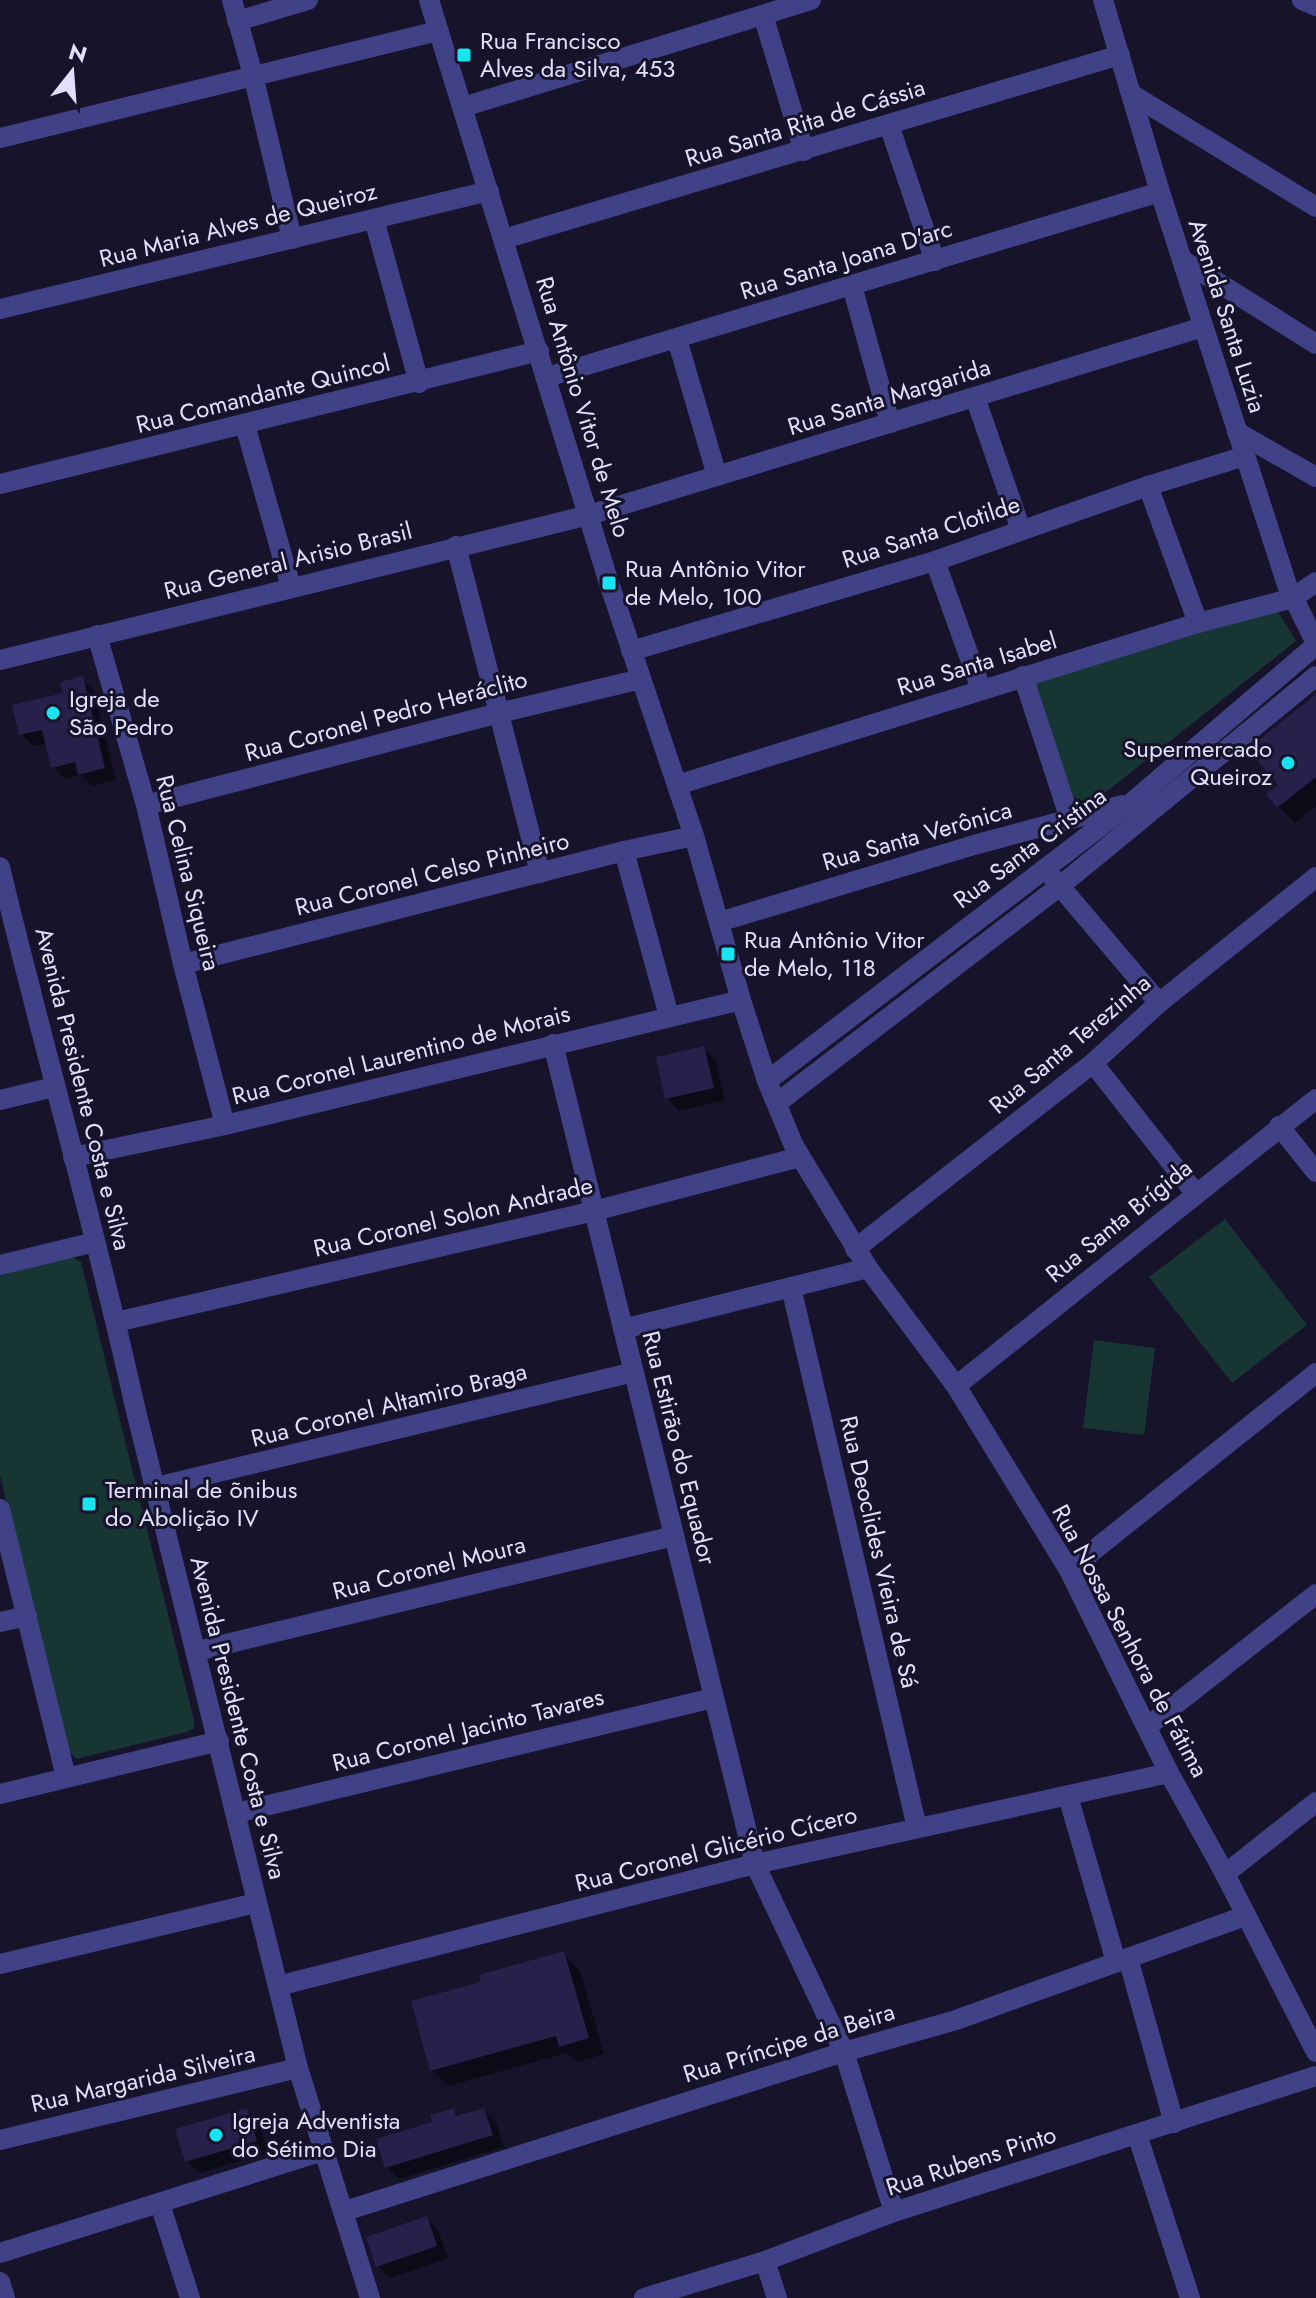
<svg xmlns="http://www.w3.org/2000/svg" width="1316" height="2298" font-family="Jost,sans-serif">
<style>
.green{fill:#173533}
.shadow{fill:#0007}
.building{fill:#27204b}
.lines{fill:none;stroke-linecap:round;stroke-linejoin:round}
.street{stroke:#414187;stroke-width:20}
.poi-dot{fill:#18e3f1;stroke:#16132b;stroke-width:3}
.labels{text-anchor:middle;stroke-width:6;stroke-linejoin:round;paint-order:stroke}
.poi-label{font-size:24px;fill:#e2dffd;stroke:#16132b;text-anchor:start}
.street-label{font-size:24px;fill:#e2dffd;stroke:#16132b}
</style>
<rect width="100%" height="100%" fill="#16132b"/>
<g class="green">
<path d="M1277,610L1296,641L1091,804L1073,797L1033,683Z"/>
<path d="M1225,1219L1307,1325L1232,1383L1149,1277Z"/>
<path d="M61,1257L73,1258L81,1262L194,1720V1728L187,1732L76,1759L65,1746L0,1475V1272Z"/>
<path d="M1094,1340L1155,1348L1144,1435L1083,1428Z"/>
</g>
<g class="shadow">
<path d="M82,679L94,691L116,780L92,786L81,775L65,779L53,766L47,743L33,746L21,734Z"/>
<path d="M1316,697V806L1295,823L1279,807L1280,785Z"/>
<path d="M703,1048L716,1061L725,1100L679,1111L667,1098Z"/>
<path d="M564,1954L580,1970L604,2054L577,2062L567,2053L448,2086L432,2070Z"/>
<path d="M453,2110L460,2117L484,2110L496,2122L504,2147L399,2179L387,2167L434,2123Z"/>
<path d="M247,2111L259,2123L268,2153L199,2173L186,2160Z"/>
<path d="M426,2218L438,2230L448,2258L390,2278L378,2266Z"/>
</g>
<g class="building">
<path d="M83,676L105,768L78,775L75,762L51,768L42,730L19,735L12,705L63,693L60,682Z"/>
<path d="M1316,694V777L1277,808L1266,794L1278,785L1248,749Z"/>
<path d="M704,1046L714,1088L665,1099L656,1057Z"/>
<path d="M564,1951L589,2038L559,2047L556,2036L430,2071L411,2001L481,1982L479,1975Z"/>
<path d="M247,2108L257,2141L185,2162L175,2129Z"/>
<path d="M454,2108L456,2116L484,2108L493,2135L385,2168L376,2139L432,2122L430,2115Z"/>
<path d="M427,2216L437,2246L376,2267L366,2237Z"/>
</g>
<g class="lines">
<g class="street">
<path d="M232,0L253,75L292,239"/>
<path d="M429,0L609,583L694,836L741,1000L767,1081L794,1146L868,1268L956,1386L1069,1570L1169,1773L1225,1874L1316,2052"/>
<path d="M1103,0L1160,192L1287,585L1316,643"/>
<path d="M1302,0L1316,6"/>
<path d="M763,15L804,151"/>
<path d="M237,21L308,0"/>
<path d="M1133,95L1316,207"/>
<path d="M463,107L811,0"/>
<path d="M889,125L935,261"/>
<path d="M0,138L438,31"/>
<path d="M374,219L419,383"/>
<path d="M504,239L1120,55"/>
<path d="M1182,260L1316,344"/>
<path d="M852,286L890,423"/>
<path d="M0,309L489,191"/>
<path d="M677,339L717,476"/>
<path d="M547,377L1160,192"/>
<path d="M975,397L1021,530"/>
<path d="M245,425L291,587"/>
<path d="M1237,432L1316,477"/>
<path d="M0,484L539,351"/>
<path d="M1148,486L1198,623"/>
<path d="M456,546L540,873"/>
<path d="M935,561L981,689"/>
<path d="M97,635L146,805L183,964L225,1125"/>
<path d="M631,651L935,561L1148,486L1245,456"/>
<path d="M0,660L589,515L1203,327"/>
<path d="M1023,676L1070,819"/>
<path d="M677,785L1198,623L1293,598L1316,582"/>
<path d="M146,805L499,713L641,679"/>
<path d="M624,851L669,1016"/>
<path d="M0,867C43,1047 95,1226 135,1407L298,2068L370,2298"/>
<path d="M1053,878L1159,1003"/>
<path d="M719,922L974,845L1123,805"/>
<path d="M183,964L624,851L694,836"/>
<path d="M553,1044L755,1864L844,2052L894,2212"/>
<path d="M1093,1063L1196,1194"/>
<path d="M767,1081L1131,803L1316,645"/>
<path d="M0,1100L54,1087"/>
<path d="M777,1103L1060,886L1316,676"/>
<path d="M1279,1126L1316,1172"/>
<path d="M73,1157L225,1125L741,1000"/>
<path d="M855,1249L1093,1063L1159,1003L1316,877"/>
<path d="M0,1265L95,1242"/>
<path d="M791,1287L917,1828"/>
<path d="M116,1322L594,1211L800,1157"/>
<path d="M623,1329L868,1268"/>
<path d="M956,1386L1316,1099"/>
<path d="M156,1487L634,1372"/>
<path d="M0,1509L66,1777"/>
<path d="M1069,1570L1316,1373"/>
<path d="M0,1622L27,1616"/>
<path d="M197,1651L674,1536"/>
<path d="M1147,1727L1316,1594"/>
<path d="M0,1794L219,1741"/>
<path d="M1068,1796L1116,1962"/>
<path d="M236,1813L713,1698"/>
<path d="M1225,1874L1316,1802"/>
<path d="M1128,1958L1174,2123"/>
<path d="M0,1964L256,1903"/>
<path d="M278,1986L755,1864L1169,1773"/>
<path d="M1137,2134L1190,2298"/>
<path d="M0,2140L298,2068"/>
<path d="M160,2204L190,2298"/>
<path d="M345,2211L844,2052L956,2020L1245,1916"/>
<path d="M0,2253L323,2151"/>
<path d="M765,2261L777,2298"/>
<path d="M0,2282L5,2298"/>
<path d="M644,2298L765,2261L894,2212L1316,2076"/>
</g>
</g>
<g class="poi-dot">
<rect x="456" y="47" width="16" height="16" rx="4"/>
<rect x="601" y="575" width="16" height="16" rx="4"/>
<circle cx="53" cy="713" r="8"/>
<circle cx="1288" cy="763" r="8"/>
<rect x="720" y="946" width="16" height="16" rx="4"/>
<rect x="81" y="1496" width="16" height="16" rx="4"/>
<circle cx="216" cy="2135" r="8"/>
</g>
<g class="labels">
<g class="poi-label">
<text x="480" y="49">Rua Francisco<tspan x="480" dy="28">Alves da Silva, 453</tspan></text>
<text x="625" y="577">Rua Antônio Vitor<tspan x="625" dy="28">de Melo, 100</tspan></text>
<text x="69" y="707">Igreja de<tspan x="69" dy="28">São Pedro</tspan></text>
<text x="1272" y="757" text-anchor="end">Supermercado<tspan x="1272" dy="28">Queiroz</tspan></text>
<text x="744" y="948">Rua Antônio Vitor<tspan x="744" dy="28">de Melo, 118</tspan></text>
<text x="105" y="1498">Terminal de õnibus<tspan x="105" dy="28">do Abolição IV</tspan></text>
<text x="232" y="2129">Igreja Adventista<tspan x="232" dy="28">do Sétimo Dia</tspan></text>
</g>
<g class="street-label">
<text transform="translate(805 123) rotate(-17)" y="8">Rua Santa Rita de Cássia</text>
<text transform="translate(238 225) rotate(-14)" y="8">Rua Maria Alves de Queiroz</text>
<text transform="translate(846 260) rotate(-17)" y="8">Rua Santa Joana D'arc</text>
<text transform="translate(1227 316) rotate(72)" y="8">Avenida Santa Luzia</text>
<text transform="translate(263 394) rotate(-14)" y="8">Rua Comandante Quincol</text>
<text transform="translate(889 397) rotate(-17)" y="8">Rua Santa Margarida</text>
<text transform="translate(583 407) rotate(73)" y="8">Rua Antônio Vitor de Melo</text>
<text transform="translate(931 532) rotate(-18)" y="8">Rua Santa Clotilde</text>
<text transform="translate(288 561) rotate(-14)" y="8">Rua General Arisio Brasil</text>
<text transform="translate(977 664) rotate(-17)" y="8">Rua Santa Isabel</text>
<text transform="translate(386 716) rotate(-15)" y="8">Rua Coronel Pedro Heráclito</text>
<text transform="translate(917 836) rotate(-16)" y="8">Rua Santa Verônica</text>
<text transform="translate(1030 848) rotate(-37)" y="8">Rua Santa Cristina</text>
<text transform="translate(188 873) rotate(76)" y="8">Rua Celina Siqueira</text>
<text transform="translate(432 874) rotate(-14)" y="8">Rua Coronel Celso Pinheiro</text>
<text transform="translate(1070 1044) rotate(-40)" y="8">Rua Santa Terezinha</text>
<text transform="translate(401 1055) rotate(-14)" y="8">Rua Coronel Laurentino de Morais</text>
<text transform="translate(83 1089) rotate(76)" y="8">Avenida Presidente Costa e Silva</text>
<text transform="translate(453 1217) rotate(-13)" y="8">Rua Coronel Solon Andrade</text>
<text transform="translate(1119 1221) rotate(-39)" y="8">Rua Santa Brígida</text>
<text transform="translate(389 1405) rotate(-14)" y="8">Rua Coronel Altamiro Braga</text>
<text transform="translate(679 1448) rotate(76)" y="8">Rua Estirão do Equador</text>
<text transform="translate(879 1552) rotate(77)" y="8">Rua Deoclides Vieira de Sá</text>
<text transform="translate(429 1568) rotate(-14)" y="8">Rua Coronel Moura</text>
<text transform="translate(1130 1641) rotate(62)" y="8">Rua Nossa Senhora de Fátima</text>
<text transform="translate(238 1718) rotate(76)" y="8">Avenida Presidente Costa e Silva</text>
<text transform="translate(468 1730) rotate(-14)" y="8">Rua Coronel Jacinto Tavares</text>
<text transform="translate(716 1849) rotate(-14)" y="8">Rua Coronel Glicério Cícero</text>
<text transform="translate(789 2043) rotate(-17)" y="8">Rua Príncipe da Beira</text>
<text transform="translate(143 2079) rotate(-13)" y="8">Rua Margarida Silveira</text>
<text transform="translate(971 2161) rotate(-18)" y="8">Rua Rubens Pinto</text>
</g>
</g>
<g transform="translate(72 72) rotate(17)" stroke="#16132b" stroke-width="6" paint-order="stroke">
<path d="M0-6L14 30L0 20L-14 30Z" fill="#e2dffd"/>
<text y="-12" font-size="22" font-weight="bold" text-anchor="middle" fill="#e2dffd">N</text>
</g>
</svg>
